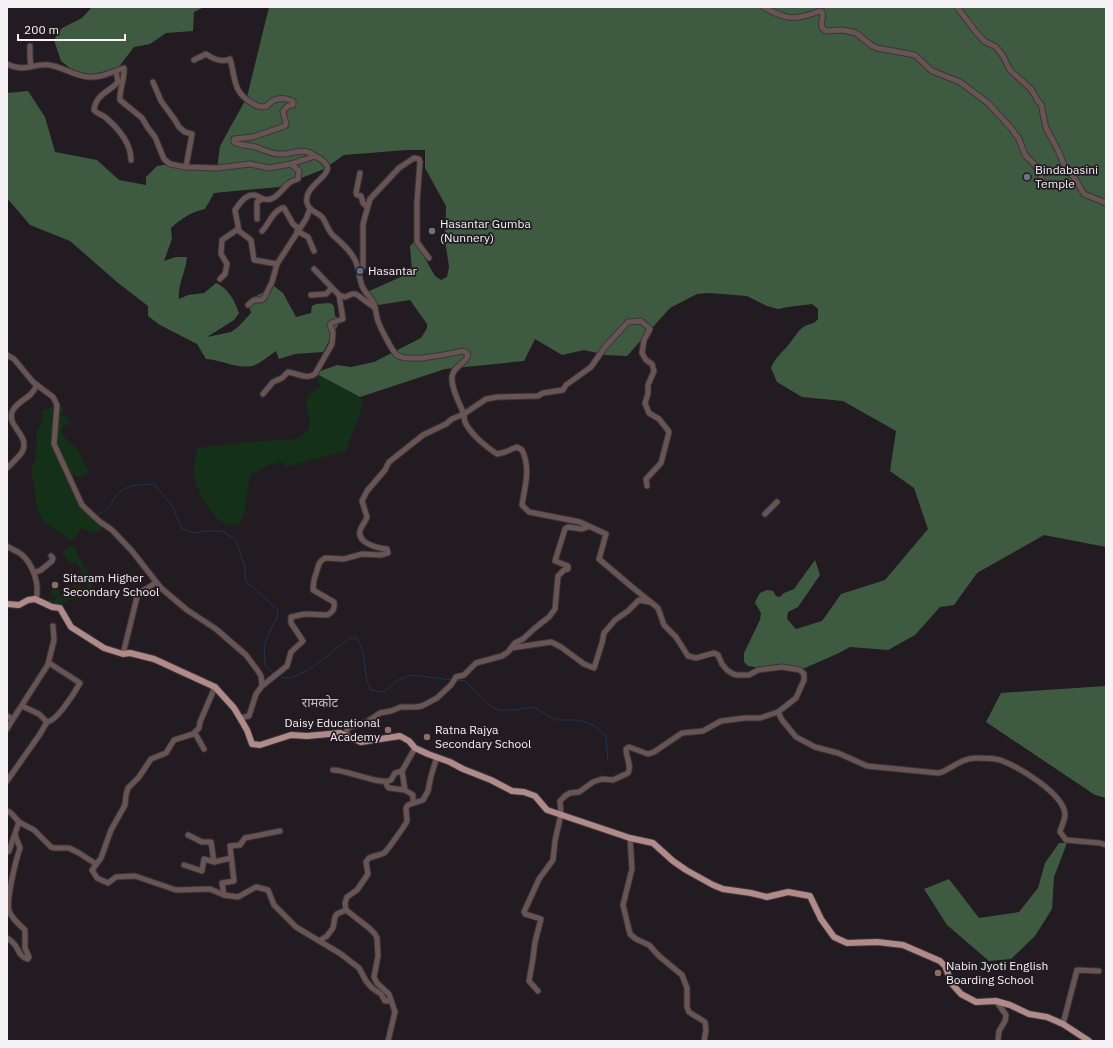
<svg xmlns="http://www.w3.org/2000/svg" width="1113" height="1048" font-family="'IBM Plex Sans','Noto Sans Devanagari',sans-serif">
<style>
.green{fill:#143018}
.forest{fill:#3e5b41}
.sand{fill:#2c2403}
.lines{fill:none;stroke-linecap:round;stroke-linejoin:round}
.stream{stroke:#1e354f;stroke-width:1}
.minor-casing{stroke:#3b353b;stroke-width:7}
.major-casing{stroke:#3b353b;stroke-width:8}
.minor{stroke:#675453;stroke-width:5}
.major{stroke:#b08b89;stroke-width:6}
.worship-dot{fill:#6b7280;stroke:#221b21;stroke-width:1.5}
.service-dot{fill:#5c6f8a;stroke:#221b21;stroke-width:1.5}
.education-dot{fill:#8d6e63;stroke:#221b21;stroke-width:1.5}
.labels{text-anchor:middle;stroke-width:3.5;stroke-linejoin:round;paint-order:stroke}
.poi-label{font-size:12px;fill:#f6f2f6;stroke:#221b21;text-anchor:start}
.neighbourhood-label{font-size:13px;fill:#c4bbc3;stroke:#221b21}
</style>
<rect width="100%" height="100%" fill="#221b21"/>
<g class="green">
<path d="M315,373L360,397L363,405L346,451L285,467L282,462L269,465L250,475L244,515L238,526C232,525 223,523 218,519C207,509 193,484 194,470C194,463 196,455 197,448L245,442L298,439L309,429L310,418L306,405L309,394L320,387Z"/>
<path d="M53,406L64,407L61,415L66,417L69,421L68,426L63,425L61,432L68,441L78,450L88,470V473L80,477L71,475L77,498L102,525V528L97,533H92L81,528L78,535L71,540L48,525L43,521L37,509L34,483L31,474L32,467L36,458L37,431L43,418L41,412Z"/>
<path d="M73,545L75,546L78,556L92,579V591C87,600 76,597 68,601C65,602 63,605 60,605C55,606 51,604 47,602L48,599L55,601L56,597L50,595L53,588L60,591L59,594L70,598L85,595L88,591L85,582L81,578V569L75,561L72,563L65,560L67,557L62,554L63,552Z"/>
</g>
<g class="forest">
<path d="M92,7H204L194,12L193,31L166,33L150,44L134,47L118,68L107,74L82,75L71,69L61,61L54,40L62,28L82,18Z"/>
<path d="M269,7H1106V547L1044,535L977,573L954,605L940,607L915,635L888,650L850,647L839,653L805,668H760L748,666L744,662V653L760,620L761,613L755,603L756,600L760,593L767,590L773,591L776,596L780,597L784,593L794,589L815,560L820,575L798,607L788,612L787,619L796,629L822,621L841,594L885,580L928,529L914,488L890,471L896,431L843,401L802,397L777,382L771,368C775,357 783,352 790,343C794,338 797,332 802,328C808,323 812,326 818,319V309L812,304L788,307L778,309L767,306L747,296L709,293L697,294L670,308L627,356L606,355L584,350L562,355L535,339L524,361L445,369L360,397L315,373L337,365L351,367L374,362L421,338L427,328V324L410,300L378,305L367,292L412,272L410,246L415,241L435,276L441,280L447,277L449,267L445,240L446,206L425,168V150H407L344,155L324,169L279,187L214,193L205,209C191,212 182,218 171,228L172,239L164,261L176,257H187C186,271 177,286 179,299L188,295L204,293L216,283C228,288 235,301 239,313L234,320L207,337L231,332L238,327L251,313L248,300L264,292L270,283L283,293L296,317L311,313L312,306L316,304L330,303L334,306L335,316L341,320L323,352L295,354L279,359L276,351C270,355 258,365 252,366C236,369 222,360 206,359L197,344L160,325L148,316V306L117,282L70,241L30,225L7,198V93L28,91L45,117L55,152L97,160L119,180L146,185V177L157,166L169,164L217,168L220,146L247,97Z"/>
<path d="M1106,686V798L1095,795L986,722L1001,693Z"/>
<path d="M1059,843H1067L1054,877L1052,909L1035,936L1011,959L989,961L947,925L924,889L949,879L979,918L1019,912L1038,888L1045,863Z"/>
</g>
<path class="sand" d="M73,583L87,589V594L82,596L66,597Z"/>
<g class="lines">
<g class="stream">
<path d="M97,515C109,509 109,506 116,496C125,484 140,485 154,484L173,507L181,528L194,533L205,531H222L236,540L245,568V578L247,582L278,610L277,618L273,624L264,646L265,664L273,673"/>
<path d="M279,676C281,677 283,678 285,678C302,680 336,649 349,638H356C368,652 362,675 371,690L382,692L388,689L398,680L411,675L452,680"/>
<path d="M457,680L465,681L492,707L500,710H515L533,707L556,720H579L595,726L606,736L608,761"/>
</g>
<g class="minor-casing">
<g id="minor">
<path d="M764,7C787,21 796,20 820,11L822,12C824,17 820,22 822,28L826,31L841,30L848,31L856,33L871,45L877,48L915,55L932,71L960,82L988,103L1011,128L1019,139L1025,155L1035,165L1042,179"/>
<path d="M957,7L976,32L984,41L996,47L1003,56L1010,70L1031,89L1038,101L1041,104L1046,128L1058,150L1066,170L1074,177L1084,194L1106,203"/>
<path d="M30,46V58L31,67"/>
<path d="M194,60L206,54C213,59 221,63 230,59C236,79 232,91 252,103C257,106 260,108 267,106C274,97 283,97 293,101V105L288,106L283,111L286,124L285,126L253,137L234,139V142C241,146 248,145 255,147C263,149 270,154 279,154C292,155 303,146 315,156"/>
<path d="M7,64C24,73 33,63 49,65C63,67 75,76 88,77C101,78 112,72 124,68C125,79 119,90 120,100L142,118L148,128L155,137L164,159L170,164L186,167L217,168L250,164L269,168L291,164L315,156C349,173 302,181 307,203C309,211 317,212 322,217C326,222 327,228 331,233C332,235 335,237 337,239C344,245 351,252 355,260C359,268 359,277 362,286C365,293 371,297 374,304C376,309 376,316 378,321C380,327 393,353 397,355C410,363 447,354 463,351L467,353L468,355C466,364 453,366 452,377C451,389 460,403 464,415C464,418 464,421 466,424C472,435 486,447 497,454L505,452L517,447L522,450C531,469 525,485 522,505L529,512L580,522L606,534L599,559L632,587L658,608L664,625L676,637L688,656L696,658L714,653L718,655L722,664L727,670L733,674L737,675H749L758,670L782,667L800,670L804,674V680L796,698L778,712L760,718H745L721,721L703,731L682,733L654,752L648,754L629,747L626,749C626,758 632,765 628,773L613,780L602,779L593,782L579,792L570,793L565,796L560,801L561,814L555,841L553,860L539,879L524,912L525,914L541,919L535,942L533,958L529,981L538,991"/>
<path d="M116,71L118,82C109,92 96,94 94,110C97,114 101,114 105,117C118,128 131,142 131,160"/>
<path d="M153,82L161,101L175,120L179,127L185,132L192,134L186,167"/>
<path d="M291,164L299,171L298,179C295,180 292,181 289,183C283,188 279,196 271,199C265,200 263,199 259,197C248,190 240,203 235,210L239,231L251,240L254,260L277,264L306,219L310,209"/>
<path d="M360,173L356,193L357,195L361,196L363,203L367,207"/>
<path d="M257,219V202L262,199"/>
<path d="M262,231C270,223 271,213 282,208H284L293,224L299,229"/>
<path d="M297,231L308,237L314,251"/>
<path d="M314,269L339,295L345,297L352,294H356L375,308"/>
<path d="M360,273L363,267V224L370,199L399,168L414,158L419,159L420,162L417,202V242L429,258"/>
<path d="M220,279L225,274L227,264L221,254L222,240L238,229"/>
<path d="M311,295L326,294L332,288"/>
<path d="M248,305L254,300H261L264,298L272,282L277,264"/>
<path d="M7,355L14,359L33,382L53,397L57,405L54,444L82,505L99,521L112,530L132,551L161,588L187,610L216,629L246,655L258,671L261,676L262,686"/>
<path d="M263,394L273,382L282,378L288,372C297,373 306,380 315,374L332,344L333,333L330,325L331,323L343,319L339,295"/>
<path d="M7,468C12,463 19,457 22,452C31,436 7,427 12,412C15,404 23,401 30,395C33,392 35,389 37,385"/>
<path d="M765,514L777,502"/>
<path d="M7,546C11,549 17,551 21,554C33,564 40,584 36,600"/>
<path d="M34,573L41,570L52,561L53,558L51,556"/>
<path d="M511,648L551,642L561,647L584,664L594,668L602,643L604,633L615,620L628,611L639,600L650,602"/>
<path d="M123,654L138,593L148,588L156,582"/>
<path d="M48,664L54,640L53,626"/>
<path d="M215,687L200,722L199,728L193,734L174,740L166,753L151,759L139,777L128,788L126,795L125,805L111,830L101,858L92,870L97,878L108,883L116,877L135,876L176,890L210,889L224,895L238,897L256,887L268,890L274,905L296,927L341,954L359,968L366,981L372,988L381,994L385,1001H391"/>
<path d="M778,712L782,720L796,737L815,747L838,753L867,766L938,773L942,772C953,767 963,758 976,758C983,758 993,758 1000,760C1019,767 1063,793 1065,814C1065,821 1061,826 1060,832L1066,840L1100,843L1106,845"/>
<path d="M7,716L13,719L49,663L80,683C75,692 57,721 47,722"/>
<path d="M240,718L249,716L256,694L262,686L287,666L291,652L303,641L291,623V617L305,614L327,615C333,612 335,609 334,602L313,590L314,580L319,564L321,561L325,558L344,559L362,554L381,555L388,553L387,549C378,548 354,543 361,528C363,524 366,521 367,517L362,501L367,491L385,470L389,462L423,435L446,424L452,419L464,414L486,399L498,397L538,396L543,393L563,390L566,385L591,367L605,347L628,322L641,321L650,329L644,340L642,353L646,360L652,364L654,371L648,385V394L645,403L649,413L659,419L667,429L669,432L661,463L646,479L647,486"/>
<path d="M7,729L13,719"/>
<path d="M193,734L196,735L204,749"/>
<path d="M345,735L348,728L368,721L380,713L391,711L401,707H416L422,706L437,698L451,685L456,677L464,675L476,663L502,656L508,652L515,643L523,639L535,628L549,617L555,609L558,576L564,570L568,569V566L555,561L565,529L568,527L582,529L588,527"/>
<path d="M333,770C348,770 380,786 391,780L395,773L402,771"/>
<path d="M7,781L40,734L47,722L39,714L22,706"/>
<path d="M386,782L387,786L389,788L405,790"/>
<path d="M413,803V795L405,790L402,771L415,748"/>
<path d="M7,811L11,813L19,822L34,830L51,847L55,848H69L79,853L96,864"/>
<path d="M188,835L202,842H211L214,862L231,858"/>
<path d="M630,838L632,869L623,905L630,934L636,939L649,945L659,956L682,975L687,988V1007L689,1012L705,1022L706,1030L704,1041"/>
<path d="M7,852L9,851L19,822"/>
<path d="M184,865L202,871L204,859L214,862"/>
<path d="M224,895L222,883L234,881L230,846L240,845L245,838L280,831"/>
<path d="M7,938C10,940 13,942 15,945C19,950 19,957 28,959L29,957L25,948V930C19,924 12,919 9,911C6,899 16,860 20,848L15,835"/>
<path d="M319,941L327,936L333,928L335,917L337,914L346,910"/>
<path d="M996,1001L1006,1015L1005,1021L999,1031L998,1041"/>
<path d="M1063,1024L1077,970L1099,971"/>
<path d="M388,1041L395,1012L389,994L377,983L374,977L378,956L377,938L375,934L369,928L346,910L345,903L347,897L357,890L368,874L366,862L369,858C373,856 380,855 384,853C387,851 406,824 407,821C407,818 406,812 406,808L408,805L423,800L428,791L431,776L437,757"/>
</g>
</g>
<g class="major-casing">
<path id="major" d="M7,604L19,605L28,600L35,599L52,607L60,608L71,627L104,648L123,654L130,653L154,659L215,687L234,708L240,718L247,730L252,744L260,745L291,735L307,736L340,733L361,742L400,736L409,741L415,748L428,754L450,762L463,769L491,780L512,791L524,792L535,796L547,810L630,838L653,843L673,861L686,870L713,885L723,889L751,893L767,897L788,892L810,896L821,919L834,937L847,943L877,942L903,945L940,961L945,966L952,984L961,994L976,1002L996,1001L1010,1005L1029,1014L1047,1017L1063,1024L1089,1041"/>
</g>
<use href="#minor" class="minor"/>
<use href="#major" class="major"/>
</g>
<g class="worship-dot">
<circle cx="1027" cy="177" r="4"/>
<circle cx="432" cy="231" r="4"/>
</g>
<circle class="service-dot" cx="360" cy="271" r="4"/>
<g class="education-dot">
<circle cx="55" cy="585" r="4"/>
<circle cx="388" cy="730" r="4"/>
<circle cx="427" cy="737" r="4"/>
<circle cx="938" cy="973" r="4"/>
</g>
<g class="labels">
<g class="poi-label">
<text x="1035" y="174">Bindabasini<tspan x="1035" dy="14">Temple</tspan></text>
<text x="440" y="228">Hasantar Gumba<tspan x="440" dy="14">(Nunnery)</tspan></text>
<text x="368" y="275">Hasantar</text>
<text x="63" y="582">Sitaram Higher<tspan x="63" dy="14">Secondary School</tspan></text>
<text x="380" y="727" text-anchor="end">Daisy Educational<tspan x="380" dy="14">Academy</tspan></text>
<text x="435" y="734">Ratna Rajya<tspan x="435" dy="14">Secondary School</tspan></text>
<text x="946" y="970">Nabin Jyoti English<tspan x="946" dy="14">Boarding School</tspan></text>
</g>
<g class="neighbourhood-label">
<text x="320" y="707">रामकोट</text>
</g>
</g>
<rect width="1113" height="1048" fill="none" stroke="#f6f2f6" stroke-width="16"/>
<path d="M18 34v6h107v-6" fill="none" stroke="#f6f2f6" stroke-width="2"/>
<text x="24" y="34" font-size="12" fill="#f6f2f6" stroke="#221b21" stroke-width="3" paint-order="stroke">200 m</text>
</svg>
